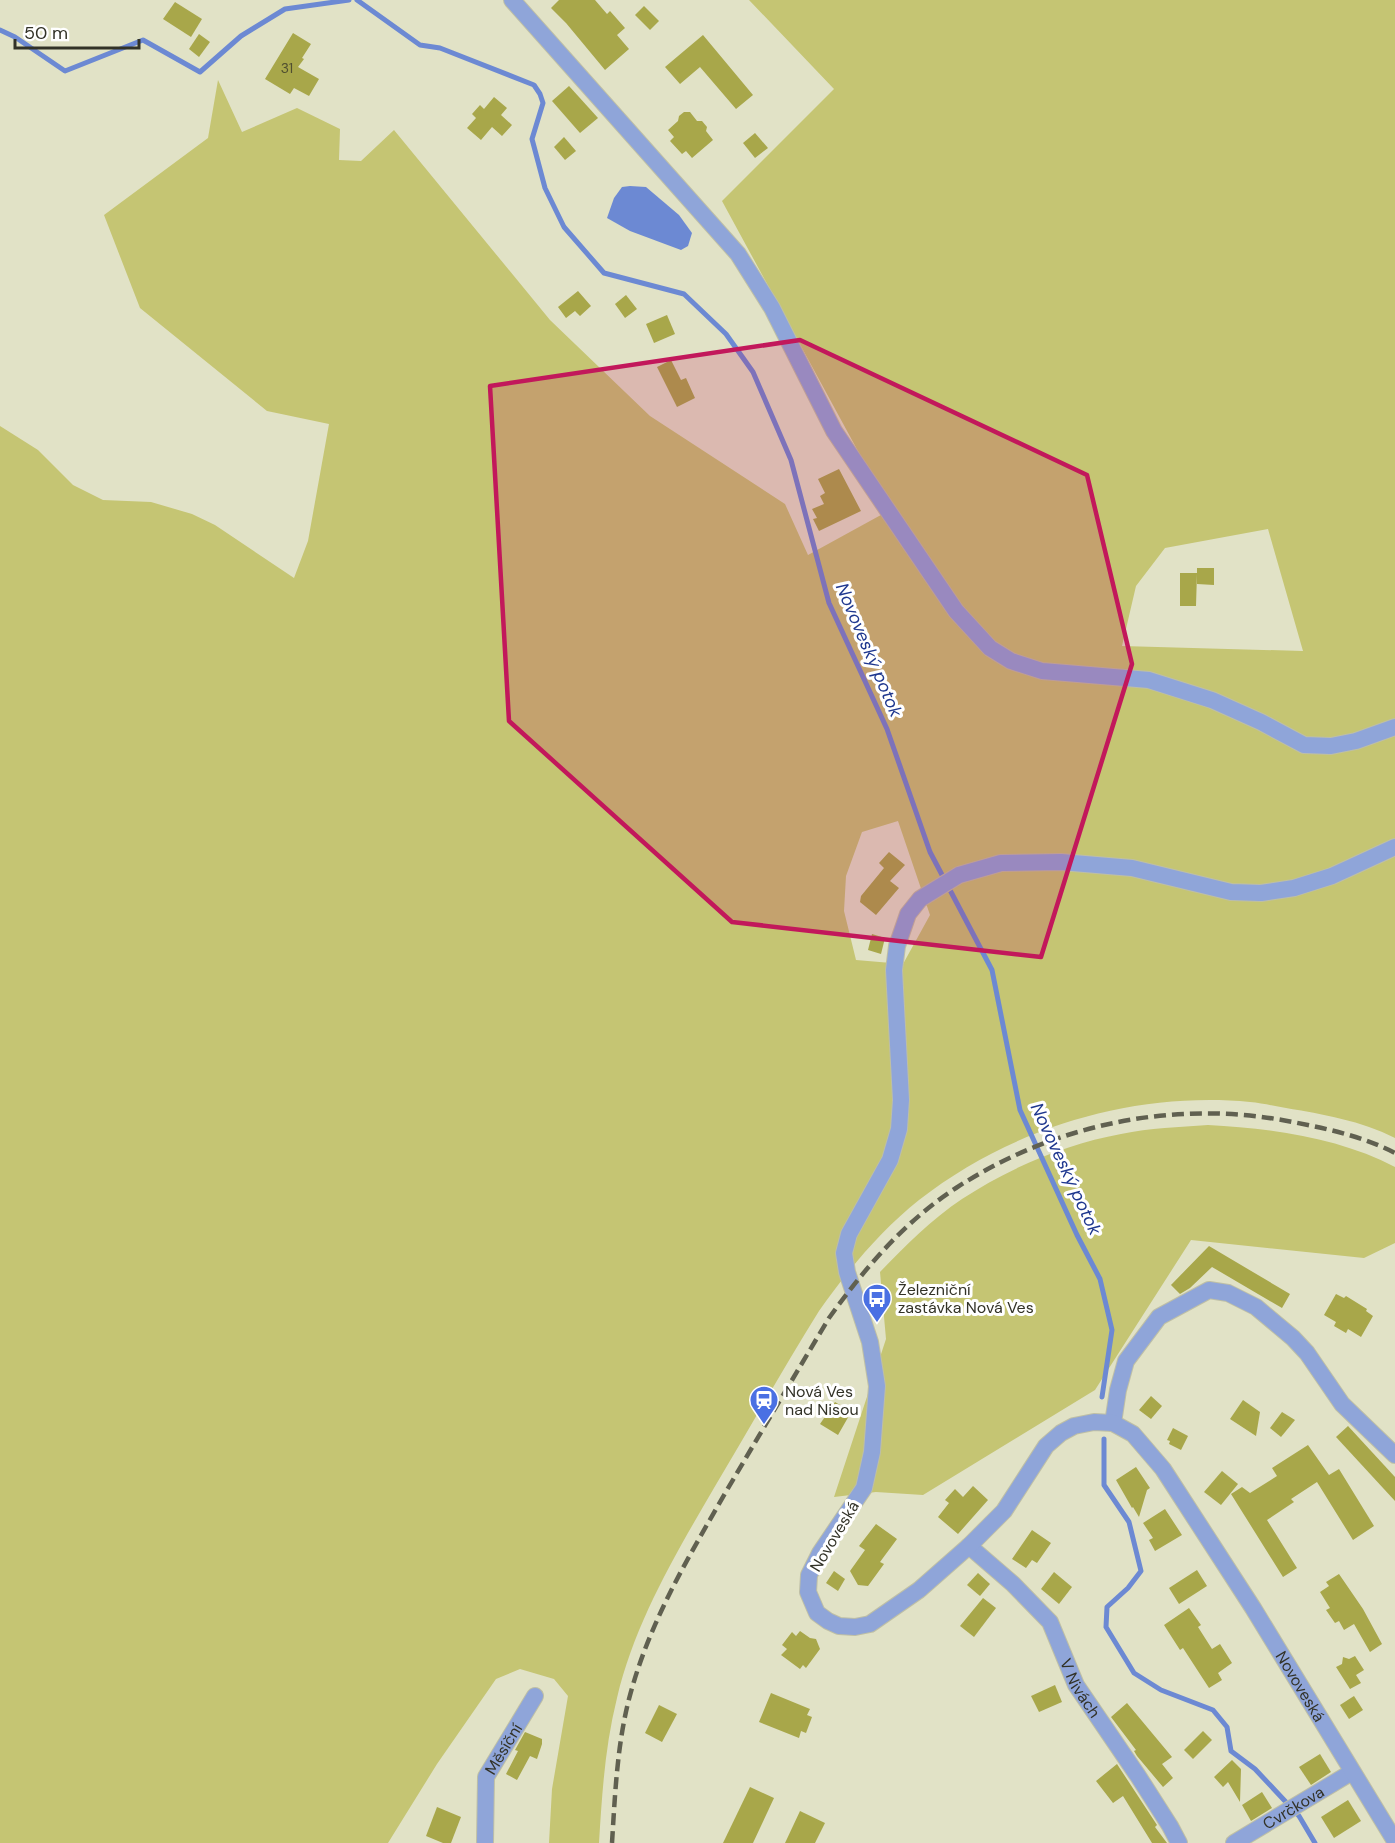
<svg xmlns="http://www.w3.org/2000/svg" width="1395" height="1843" font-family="'DM Sans',sans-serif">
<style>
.green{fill:#c5c573;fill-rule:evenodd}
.water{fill:#6c89d3}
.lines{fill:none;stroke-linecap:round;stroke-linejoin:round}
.stream{stroke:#6c89d3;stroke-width:5}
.building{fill:#a8a74a}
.minor-casing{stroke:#bebfa6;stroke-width:18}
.tertiary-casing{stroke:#bebfa6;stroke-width:18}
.minor{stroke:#8fa5d9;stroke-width:16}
.tertiary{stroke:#8fa5d9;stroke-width:16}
.rail{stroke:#606050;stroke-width:4.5;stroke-dasharray:12 6;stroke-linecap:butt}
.marked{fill:#c2185b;fill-opacity:0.2;stroke:#c2185b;stroke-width:4.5;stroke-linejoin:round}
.labels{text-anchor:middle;stroke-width:6;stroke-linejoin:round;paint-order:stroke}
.number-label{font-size:14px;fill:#504f30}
.poi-label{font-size:16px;fill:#323227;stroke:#fff;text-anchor:start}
.street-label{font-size:16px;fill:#323227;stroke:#fff}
.water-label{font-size:18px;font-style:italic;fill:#1f388f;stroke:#fff}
</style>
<rect width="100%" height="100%" fill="#e1e2c6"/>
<g class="green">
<path d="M749,0H1395V1138C1362,1121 1322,1114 1286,1108C1274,1106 1262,1103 1250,1102C1133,1091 1011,1128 919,1200C880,1231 848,1270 819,1311C783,1369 749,1429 714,1488C675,1555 635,1622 617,1698C605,1746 602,1794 599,1843H549L552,1789L568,1696L554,1679L520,1669L496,1679L437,1764L388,1843H0V426L38,450L73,485L103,500L151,502L192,514L215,525L294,578L308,541L329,424L267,411L140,308L104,215L208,138L218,80L242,132L297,108L340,129L339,160L361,161L394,130L550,320L650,416L785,504L808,555L890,510L722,201L834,89ZM1268,529L1303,651L1122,646L1136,586L1165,548ZM898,821L930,915L903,964L856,960L844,911L846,876L862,832Z"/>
<path d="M1208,1125C1269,1128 1340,1138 1395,1167V1243L1364,1258L1191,1240L1095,1390L923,1495L876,1492L834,1497L886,1339L880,1272C905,1246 932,1219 962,1199C1009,1168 1066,1144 1121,1134C1150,1128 1179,1127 1208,1125Z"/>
</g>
<path class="water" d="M630,186L646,187L679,215L692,233L688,246L681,250L630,231L607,218L614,198L622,187Z"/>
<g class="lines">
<g class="stream">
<path d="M357,0L420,45L440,48L534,85L540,94L543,103L532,139L545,188L564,227L604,273L684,294L726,334L753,372L791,460L829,603L887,729L930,852L992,970L1020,1110L1077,1235L1100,1279L1112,1330L1102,1397"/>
<path d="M0,30L15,37L65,71L143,40L200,72L241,36L285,9L349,0"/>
<path d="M1104,1439V1485L1129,1522L1141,1571L1128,1588L1107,1607L1106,1627L1134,1673L1161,1690L1213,1710L1227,1727L1231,1751L1255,1769L1299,1816L1315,1843"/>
</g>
</g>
<g class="building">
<path d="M559,0H595L607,14L610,11L625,28L617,35L629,49L605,70L566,23L551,8Z"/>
<path d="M175,2L202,19L191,37L163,19Z"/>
<path d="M644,6L659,21L650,30L635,15Z"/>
<path d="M293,33L311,44L302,58L304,59L298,67L319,79L309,96L294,88L290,94L265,79Z"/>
<path d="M199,34L210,42L199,57L189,49Z"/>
<path d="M703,35L753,95L736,109L700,67L680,84L665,67Z"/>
<path d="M569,86L598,118L580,133L552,101Z"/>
<path d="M494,97L507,108L501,115L512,125L502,136L492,127L481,140L467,128L476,118L472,114L480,105L484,109Z"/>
<path d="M684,112H690L697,121H702L707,127L706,131L713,140L692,158L686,151L682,154L670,141L674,137L668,130L678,121L679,116Z"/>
<path d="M755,133L768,148L755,158L743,143Z"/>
<path d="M564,137L576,151L565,160L554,147Z"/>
<path d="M578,291L591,306L580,316L575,311L566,318L558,307Z"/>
<path d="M626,295L637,309L625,318L615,304Z"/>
<path d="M667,315L675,334L654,343L646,324Z"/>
<path d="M671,360L681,380L686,378L695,398L677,407L657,367Z"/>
<path d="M839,469L861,511L819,531L813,519L817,518L812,509L824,504L820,496L825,493L818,479Z"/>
<path d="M1197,568H1214V585L1197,584Z"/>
<path d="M1180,573H1197L1196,606H1180Z"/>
<path d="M889,852L905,865L890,881L899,888L876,915L860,902L861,896L884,868L879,863Z"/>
<path d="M872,934L885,938L881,954L868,950Z"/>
<path d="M1209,1246L1290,1294L1282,1308L1212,1267L1190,1288L1180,1294L1171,1285Z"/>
<path d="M1336,1294L1344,1298L1346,1296L1367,1309L1366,1311L1373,1316L1361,1337L1348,1329L1346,1333L1334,1326L1336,1322L1324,1315Z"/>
<path d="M1151,1396L1162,1406L1151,1419L1139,1410Z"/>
<path d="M1243,1400L1260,1412L1256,1436L1230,1419Z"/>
<path d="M835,1402L845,1408L843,1411L850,1414L838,1435L820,1424Z"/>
<path d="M1282,1412L1295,1420L1281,1437L1270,1428Z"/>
<path d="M1348,1426L1395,1477V1501L1336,1437Z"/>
<path d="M1173,1428L1188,1436L1181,1450L1169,1444L1170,1441L1167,1440Z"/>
<path d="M1308,1445L1329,1475L1339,1469L1374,1526L1353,1540L1317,1482L1291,1499L1294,1502L1267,1520L1297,1568L1283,1577L1231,1494L1242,1487L1250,1493L1277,1476L1272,1468Z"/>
<path d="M1136,1467L1150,1488L1147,1490L1139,1517L1133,1507L1132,1508L1116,1480Z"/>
<path d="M1222,1471L1238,1484L1221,1505L1204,1492Z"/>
<path d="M973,1486L988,1500L958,1534L938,1517L949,1503L945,1500L955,1489L963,1497Z"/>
<path d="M1165,1509L1182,1535L1155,1551L1149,1540L1153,1538L1143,1523Z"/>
<path d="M876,1524L897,1539L880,1562L884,1564L868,1586L858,1585L850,1571L865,1550L859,1546Z"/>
<path d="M1032,1530L1051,1543L1037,1563L1032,1560L1026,1568L1012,1559Z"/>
<path d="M1197,1570L1207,1586L1179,1604L1169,1588Z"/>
<path d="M834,1571L845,1579L838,1591L826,1583Z"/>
<path d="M1054,1572L1072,1587L1059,1604L1041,1589Z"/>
<path d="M978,1573L990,1584L980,1596L967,1585Z"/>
<path d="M1339,1574L1363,1609L1382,1644L1370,1652L1354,1624L1344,1630L1339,1621L1335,1623L1326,1610L1330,1608L1320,1592L1329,1586L1326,1582Z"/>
<path d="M983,1598L996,1608L974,1637L960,1626Z"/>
<path d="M1189,1608L1201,1625L1198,1627L1212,1649L1220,1644L1232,1663L1218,1673L1222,1680L1209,1688L1183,1648L1180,1650L1164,1625Z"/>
<path d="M800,1631L810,1638L816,1639L820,1649L806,1668L803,1665L800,1669L781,1655L787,1649L782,1645L792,1632L796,1636Z"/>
<path d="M1355,1656L1364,1670L1356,1675L1361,1683L1350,1689L1336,1667L1342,1664L1343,1657L1349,1659Z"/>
<path d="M1055,1685L1062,1702L1039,1712L1031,1696Z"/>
<path d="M771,1693L810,1709L807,1715L812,1717L806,1733L801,1731L799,1738L759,1722Z"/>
<path d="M1354,1696L1363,1710L1349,1719L1340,1705Z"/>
<path d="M1127,1703L1172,1757L1162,1764L1173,1778L1163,1787L1137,1756L1134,1751L1136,1750L1111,1717Z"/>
<path d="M659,1705L677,1714L662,1742L645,1733Z"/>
<path d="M1203,1731L1212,1740L1193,1759L1184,1750Z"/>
<path d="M525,1732L542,1739V1744L537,1759L530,1756L517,1780L506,1774L518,1751L515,1750Z"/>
<path d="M1320,1754L1331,1772L1311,1785L1299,1767Z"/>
<path d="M1232,1760L1241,1769L1240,1802L1228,1782L1223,1787L1214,1777Z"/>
<path d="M1117,1764L1157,1825L1155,1827L1167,1843H1152L1123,1796L1113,1803L1096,1781Z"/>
<path d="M750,1787L774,1798L753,1843H723Z"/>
<path d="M1262,1792L1272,1808L1251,1821L1242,1805Z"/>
<path d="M1348,1800L1361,1821L1334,1838L1321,1817Z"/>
<path d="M437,1807L461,1817L451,1843H443L426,1836Z"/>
<path d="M800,1811L825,1823L815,1843H785Z"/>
</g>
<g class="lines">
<g class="minor-casing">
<g id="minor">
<path d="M1113,1423L1118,1390L1126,1361L1159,1317L1209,1290L1228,1293L1256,1307L1293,1338L1307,1353L1342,1404L1395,1455"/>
<path id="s1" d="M969,1546L1013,1584L1050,1622L1076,1685L1138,1776L1170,1826L1179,1843"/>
<path id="s2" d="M485,1843L486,1777L535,1696"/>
<path id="s3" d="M1234,1843L1352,1772"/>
</g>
</g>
<g class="tertiary-casing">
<g id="tertiary">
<path d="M512,0L738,254L772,308L834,431L956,611L990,648L1011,661L1042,671L1149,680L1212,700L1261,722L1304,745L1331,746L1356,741L1395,727"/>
<path id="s4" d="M1395,847L1332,876L1294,888L1261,893L1231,892L1132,868L1061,862L1001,863L959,875L920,899L908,914L897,946L894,970L901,1100L899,1129L890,1160L849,1234L844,1253L847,1272L870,1342L877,1386L872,1452L864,1488L820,1553L809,1575L808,1592L817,1613L828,1621L839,1626L855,1627L870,1624L919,1590L969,1546L1004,1511L1046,1446L1061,1433L1074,1426L1094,1422L1113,1423L1133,1434L1163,1469L1253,1608L1395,1841"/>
</g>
</g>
<use href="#minor" class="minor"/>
<use href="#tertiary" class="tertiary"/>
<path class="rail" d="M612,1843C615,1795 617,1746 629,1699C649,1622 688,1558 727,1490C761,1432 795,1375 829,1318C864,1269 905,1221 956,1188C1051,1126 1169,1100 1282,1120C1320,1127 1360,1135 1395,1153"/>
</g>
<path class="marked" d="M800,340L1087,475L1132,664L1041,957L732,922L509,721L490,386Z"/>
<defs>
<g id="bus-pin" transform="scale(1.5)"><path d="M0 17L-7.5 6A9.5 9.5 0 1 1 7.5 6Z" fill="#4a70e3" stroke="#fff"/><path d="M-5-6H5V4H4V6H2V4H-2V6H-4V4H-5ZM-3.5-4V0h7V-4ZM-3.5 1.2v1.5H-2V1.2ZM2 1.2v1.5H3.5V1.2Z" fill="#fff"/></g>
<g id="station-pin" transform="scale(1.5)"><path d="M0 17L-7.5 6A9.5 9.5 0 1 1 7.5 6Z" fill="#4a70e3" stroke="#fff"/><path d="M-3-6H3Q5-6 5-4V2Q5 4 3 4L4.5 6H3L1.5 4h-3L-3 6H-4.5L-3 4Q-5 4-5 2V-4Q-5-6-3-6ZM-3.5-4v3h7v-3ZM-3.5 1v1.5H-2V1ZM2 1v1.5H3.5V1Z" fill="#fff"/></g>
</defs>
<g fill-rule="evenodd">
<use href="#bus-pin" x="877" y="1298"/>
<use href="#station-pin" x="764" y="1400"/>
</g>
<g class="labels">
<g class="number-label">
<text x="287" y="73">31</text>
</g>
<g class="poi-label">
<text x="898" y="1295">Železniční<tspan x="898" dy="18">zastávka Nová Ves</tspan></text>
<text x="785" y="1397">Nová Ves<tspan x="785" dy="18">nad Nisou</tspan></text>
</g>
<g class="street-label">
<text transform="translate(834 1536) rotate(-59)" y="6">Novoveská</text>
<text dy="6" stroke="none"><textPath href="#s4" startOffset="1962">Novoveská</textPath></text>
<text dy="6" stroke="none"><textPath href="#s1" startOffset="184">V Nivách</textPath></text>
<text dy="6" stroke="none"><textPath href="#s2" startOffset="99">Měsíční</textPath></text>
<text dy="6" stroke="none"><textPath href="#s3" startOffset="69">Cvrčkova</textPath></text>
</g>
<g class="water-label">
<text transform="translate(869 650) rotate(67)" y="6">Novoveský potok</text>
<text transform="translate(1066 1169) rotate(65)" y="6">Novoveský potok</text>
</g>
</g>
<path d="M15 39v9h124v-9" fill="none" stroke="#323227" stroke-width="3"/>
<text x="24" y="39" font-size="18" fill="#323227" stroke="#ffffff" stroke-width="4.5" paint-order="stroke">50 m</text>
</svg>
